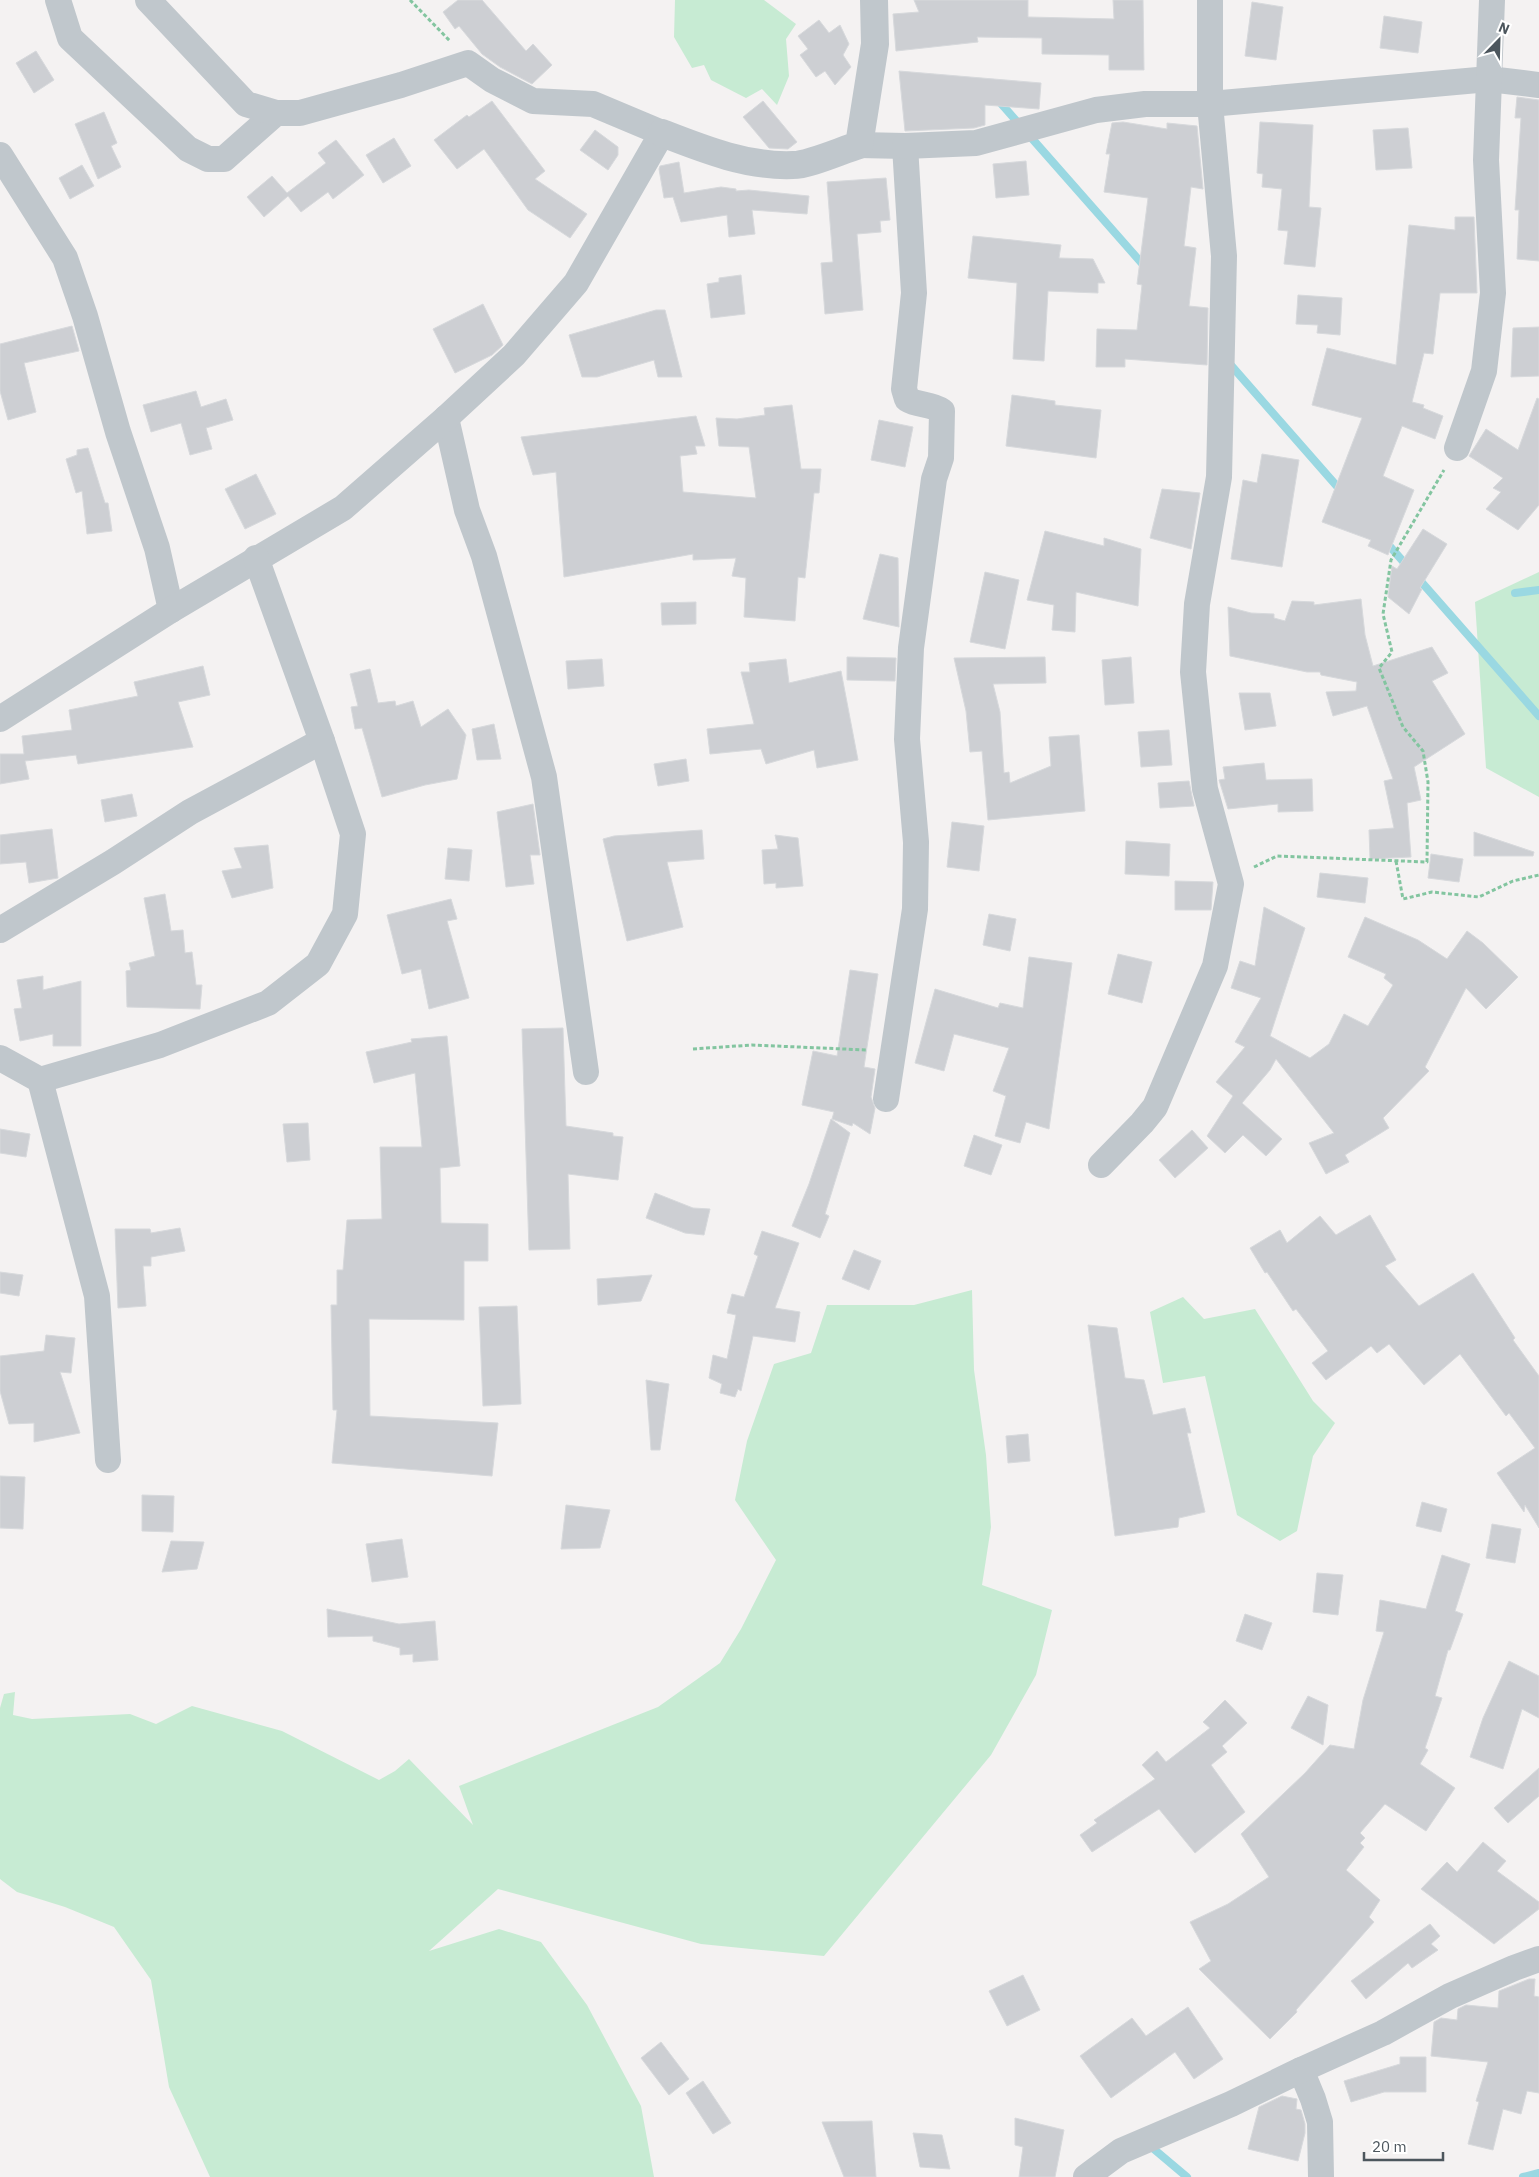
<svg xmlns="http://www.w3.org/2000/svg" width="1539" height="2177" font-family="'IBM Plex Sans',sans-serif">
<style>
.green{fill:#c7ebd3}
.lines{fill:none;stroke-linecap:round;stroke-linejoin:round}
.stream{stroke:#9ad8e2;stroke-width:8}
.building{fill:#cdcfd3;stroke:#d7d9dc}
.path{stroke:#83c5a0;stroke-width:3;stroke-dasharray:4 2.5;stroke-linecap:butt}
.minor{stroke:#c0c7cc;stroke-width:26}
.tertiary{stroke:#c0c7cc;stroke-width:28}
</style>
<rect width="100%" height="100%" fill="#f4f2f2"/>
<g class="green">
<path d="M675,0H764L796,24L786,39L789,76L777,105L762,89L746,98L711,80L704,65L692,68L674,37Z"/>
<path d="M1539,572V797L1486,768L1475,602Z"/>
<path d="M972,1290L974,1370L986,1455L991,1527L982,1585L1052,1610L1036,1675L991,1755L824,1956L701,1944L498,1889L429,1951L499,1929L541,1942L587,2005L641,2106L654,2177H210L169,2087L151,1980L114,1927L65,1907L17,1892L0,1879V1708L4,1694L15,1692L13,1715L32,1719L130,1714L156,1724L192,1706L282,1731L379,1780L395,1771L409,1759L473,1825L459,1786L658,1707L720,1663L741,1629L776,1560L735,1500L747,1441L774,1364L811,1353L827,1305H914Z"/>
<path d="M1183,1297L1204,1319L1255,1309L1313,1401L1335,1423L1313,1456L1297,1531L1280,1541L1237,1515L1205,1376L1163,1383L1150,1312Z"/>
</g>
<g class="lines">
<g class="stream">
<path d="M998,100L1020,125"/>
<path d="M1028,134L1146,268"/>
<path d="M1229,363L1342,492"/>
<path d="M1386,542L1408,567"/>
<path d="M1417,577L1539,716"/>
<path d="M1515,593L1539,590"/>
<path d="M1149,2145L1187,2177"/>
<path d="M1523,2177L1539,2173"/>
</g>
</g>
<g class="building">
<path d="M458,0H482L526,51L533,44L552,65L532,84L500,67L482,54L459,26L455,29L443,12Z"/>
<path d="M914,0H1028V17L1114,19L1113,0H1143L1144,70H1109V55L1042,54V38L977,37L978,42L896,51L893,14L919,12Z"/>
<path d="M1252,2L1283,7L1276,60L1245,56Z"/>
<path d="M1384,16L1422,22L1418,53L1380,48Z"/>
<path d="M819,20L829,33L840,25L849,44L843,55L851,67L835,85L825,71L816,77L800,55L808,49L798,36Z"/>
<path d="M36,51L54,80L34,93L16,63Z"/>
<path d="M899,71L1041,83L1039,109L985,105V125L974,128L905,131Z"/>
<path d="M1517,97L1539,100V261L1517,259L1519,210H1515L1521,118H1515Z"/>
<path d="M492,101L545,171L535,179L587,214L570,238L528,210L484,149L457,169L434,140L467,115L469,117Z"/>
<path d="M763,101L797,142L788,149L769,148L743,117Z"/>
<path d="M104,112L117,143L111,146L121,167L98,179L75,124Z"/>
<path d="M1123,122L1167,129V123L1197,126L1203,189L1191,187L1184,246L1196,248L1189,306L1208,308L1207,365L1125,359V367H1096L1097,329L1137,330L1142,285L1137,284L1148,198L1104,192L1110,154H1106L1112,123Z"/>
<path d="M1260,122L1313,125L1309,207L1321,208L1315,267L1284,264L1288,231L1278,230L1282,189L1262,187L1263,174L1257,173Z"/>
<path d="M1408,128L1412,168L1376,170L1373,130Z"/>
<path d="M595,130L618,147V155L608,170L580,150Z"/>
<path d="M394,138L411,166L383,183L366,155Z"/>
<path d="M336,140L364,175L333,199L328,192L301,212L288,196L264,217L247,197L272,176L287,193L326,163L318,153Z"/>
<path d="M1026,161L1029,195L996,198L993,164Z"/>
<path d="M679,162L684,193L721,187L736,189V191L749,190L809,196L807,214L752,210L755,234L729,237L727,215L681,222L673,197L664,198L659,169L660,166Z"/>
<path d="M82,165L94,186L70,199L59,178Z"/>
<path d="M886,178L890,220L880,221L881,232L857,234L863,310L825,314L821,263L833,262L827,182Z"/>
<path d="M1455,217H1474L1477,293H1440L1433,354L1424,353L1412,402L1424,405L1423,408L1443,416L1435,439L1402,426L1383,476L1414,490L1388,555L1368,546L1371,540L1322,522L1362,418L1312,405L1327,348L1396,365L1409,225L1455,230Z"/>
<path d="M973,236L1061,245L1059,258L1093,259L1105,283H1098V293L1048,291L1044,361L1013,359L1017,283L968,278Z"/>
<path d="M741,275L745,314L711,318L707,284L719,282V278Z"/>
<path d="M1298,295L1342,298L1340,335L1317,333L1318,325L1296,324Z"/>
<path d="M483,304L503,345L492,355L455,373L433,329Z"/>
<path d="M656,310H665L682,377H658L654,360L597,377H582L569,335Z"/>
<path d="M72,326L79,351L24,363L36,412L8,420L0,391V344Z"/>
<path d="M1539,327V376L1511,377L1513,328Z"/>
<path d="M196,391L201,407L226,399L233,420L206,428L212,449L190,455L181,423L151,432L143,405Z"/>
<path d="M1012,395L1055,401V405L1101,410L1096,458L1006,446Z"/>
<path d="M1537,398L1539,399V505L1518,530L1486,509L1501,492L1493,488L1503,478L1469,456L1486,429L1518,450Z"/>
<path d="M792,405L801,469H821L819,493H814L805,578L798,577L795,621L744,617L746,578L732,576L736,558L693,560V554L564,577L556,472L533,475L521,437L696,416L705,446H695L697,454L680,456L683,492L756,498L749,447L719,446L716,418L737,419L765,415L764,408Z"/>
<path d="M879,420L913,427L905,467L871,460Z"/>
<path d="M88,448L105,503H108L112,531L87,534L82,491L76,493L66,459L77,455V450Z"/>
<path d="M1262,454L1299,460L1282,567L1231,559L1243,480L1257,483Z"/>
<path d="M256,474L276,514L245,529L225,489Z"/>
<path d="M1162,489L1200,493L1191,549L1150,538Z"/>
<path d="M1423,529L1447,544L1420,588L1422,589L1409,614L1388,597L1392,566L1397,569Z"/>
<path d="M1045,531L1104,546V538L1141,549L1138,606L1076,592L1075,632L1052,630L1054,605L1027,600Z"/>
<path d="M880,554L898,558L899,627L863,619Z"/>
<path d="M985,572L1019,580L1005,649L970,642Z"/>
<path d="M1361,599L1365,635L1373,666L1432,647L1448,673L1432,681L1465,734L1414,767L1421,800L1407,803L1411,857L1370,859L1369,830L1394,828L1384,781L1393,779L1367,706L1333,716L1326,692L1356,691L1357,682L1321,675L1320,672H1307L1230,656L1228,607L1251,613L1274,614V618L1285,621L1292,601L1314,602V605Z"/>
<path d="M696,602V624L662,625L661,603Z"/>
<path d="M847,657L896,658L895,681L847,680Z"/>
<path d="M1045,657L1046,683L993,684L1000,712L1004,773L1009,772L1010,783L1051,766L1049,737L1079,735L1085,811L988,820L982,751L970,752L966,711L954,658Z"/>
<path d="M1131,657L1134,703L1105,705L1102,660Z"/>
<path d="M602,659L604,686L568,689L566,661Z"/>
<path d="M786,659L789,683L841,671L858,760L817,768L814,750L766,764L761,749L710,754L707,729L754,724L741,672H750L749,663Z"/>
<path d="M203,666L210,695L178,702L193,747L78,764L76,755L25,761L29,779L0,784V754H24L22,736L72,730L69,710L138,696L134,682Z"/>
<path d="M370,669L378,703L395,701L396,706L413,701L421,727L448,709L466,735L457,779L425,785L382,797L362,728L355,729L351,707L358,706L350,674Z"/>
<path d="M1239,693H1270L1276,726L1245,730Z"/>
<path d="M494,724L501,759L477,760L472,729Z"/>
<path d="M1169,730L1172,765L1141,767L1138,732Z"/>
<path d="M686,759L689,781L658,786L654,764Z"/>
<path d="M1264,763L1266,780L1312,779L1313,811L1278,812V804L1228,809L1219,780L1225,779L1223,767Z"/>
<path d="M1189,781L1194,806L1160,808L1158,783Z"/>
<path d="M132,794L137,816L105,822L101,800Z"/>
<path d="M533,804L540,855H530L534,884L506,887L497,812Z"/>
<path d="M952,822L984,826L979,871L947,867Z"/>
<path d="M52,829L58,878L29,883L26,862L0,864V835Z"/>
<path d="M702,830L704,859L667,862L683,927L627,941L603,839L614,836Z"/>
<path d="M1474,832L1534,852L1533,856H1474Z"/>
<path d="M775,835L798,838L803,886L776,888V883L764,884L762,850L778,849Z"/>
<path d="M1126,841L1170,844L1169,876L1125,874Z"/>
<path d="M268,845L273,888L232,898L222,871L242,868L234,848Z"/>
<path d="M448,848L472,850L469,881L445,879Z"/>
<path d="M1431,854L1463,859L1459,882L1428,878Z"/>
<path d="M1320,873L1368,878L1365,903L1317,897Z"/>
<path d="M1175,881L1213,882L1211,910H1175Z"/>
<path d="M165,894L171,931L183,930L185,953L192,952L196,985H202L200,1009L127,1007L126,971L131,970L129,963L155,956L144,898Z"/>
<path d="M451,899L457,919L447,921L469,998L429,1009L421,969L402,974L387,915Z"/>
<path d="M1264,907L1305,928L1270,1036L1310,1058L1329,1044L1344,1014L1368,1026L1393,985L1384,978L1386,974L1348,957L1365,917L1418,940L1447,959L1467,931L1483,943L1518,977L1486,1009L1466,988L1425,1067L1429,1071L1383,1118L1389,1128L1345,1155L1349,1162L1326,1174L1309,1143L1334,1133L1276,1059L1270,1070L1242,1103L1282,1139L1266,1156L1243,1135L1225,1153L1207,1136L1233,1096L1216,1082L1245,1047L1235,1042L1261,998L1231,988L1240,961L1255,966Z"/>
<path d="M989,914L1016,919L1010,951L983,945Z"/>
<path d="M1118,954L1152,962L1142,1003L1108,994Z"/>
<path d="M1029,957L1072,963L1049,1129L1026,1122L1020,1143L995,1136L1006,1096L993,1091L1009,1048L954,1034L944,1071L915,1063L935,989L998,1008L1000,1003L1023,1008Z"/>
<path d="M850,970L878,974L864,1067L875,1069L871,1097L875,1108L870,1134L853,1123L852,1126L832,1119L834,1112L802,1105L813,1051L837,1056Z"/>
<path d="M43,976V990L81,981V1046H53V1034L20,1041L14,1009L22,1008L17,980Z"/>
<path d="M563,1028L566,1126L613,1133V1136L623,1137L618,1180L568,1174L570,1249L529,1250L522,1029Z"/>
<path d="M447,1036L460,1166L440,1168L441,1223L488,1224V1261H464V1320L369,1319L370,1416L498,1423L492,1476L332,1463L337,1410H333L331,1305H337V1270H343L347,1220L382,1219L380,1147H422L415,1073L374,1083L366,1052L412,1042L411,1039Z"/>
<path d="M831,1119L850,1133L825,1214L829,1216L820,1238L792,1226L809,1184Z"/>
<path d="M308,1123L310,1160L287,1162L283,1124Z"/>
<path d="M0,1129L30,1134L26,1157L0,1153Z"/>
<path d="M1192,1130L1208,1148L1175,1178L1159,1160Z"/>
<path d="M974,1135L1002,1145L991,1175L964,1166Z"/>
<path d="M655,1193L693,1208L710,1209L704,1235L685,1233L646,1218Z"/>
<path d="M1370,1215L1396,1260L1385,1266L1419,1306L1473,1273L1515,1338L1513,1340L1539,1376V1528L1525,1505L1524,1512L1497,1473L1535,1448L1509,1413L1506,1416L1460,1354L1424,1385L1389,1344L1377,1353L1371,1346L1326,1380L1312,1363L1328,1351L1296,1309L1293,1311L1267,1272L1265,1273L1250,1248L1280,1230L1287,1243L1320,1216L1336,1235Z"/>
<path d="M180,1228L185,1251L151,1257V1266H143L146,1306L118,1308L115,1229H150L151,1233Z"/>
<path d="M762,1231L799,1243L775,1308L800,1312L795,1342L753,1336L741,1391L738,1389L735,1397L720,1393L722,1384L709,1378L713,1355L727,1359L736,1315L727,1313L732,1294L744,1297L758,1256L754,1254Z"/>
<path d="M854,1250L881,1261L869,1290L842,1279Z"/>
<path d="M0,1272L23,1275L19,1296L0,1293Z"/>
<path d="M652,1275L641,1301L598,1305L597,1279Z"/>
<path d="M517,1306L521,1404L483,1406L479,1307Z"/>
<path d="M1088,1325L1117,1328L1125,1378L1144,1380L1153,1415L1185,1408L1191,1433H1187L1205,1512L1179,1518L1178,1527L1115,1536Z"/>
<path d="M46,1335L75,1338L71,1373L60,1372L80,1433L34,1442V1423L9,1424L0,1391V1356L44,1351Z"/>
<path d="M646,1380L669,1384L660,1450H651Z"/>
<path d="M1028,1434L1030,1461L1008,1463L1006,1436Z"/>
<path d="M0,1476L25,1477L23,1529L0,1528Z"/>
<path d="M142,1495L174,1496L173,1532L142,1531Z"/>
<path d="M1422,1502L1447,1509L1441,1532L1416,1526Z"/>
<path d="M566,1505L610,1510L600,1548L561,1549Z"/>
<path d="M1492,1524L1521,1529L1515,1563L1486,1558Z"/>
<path d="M402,1539L408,1577L372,1582L366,1544Z"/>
<path d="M171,1541L204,1542L197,1569L162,1572Z"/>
<path d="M1442,1555L1470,1564L1455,1611L1463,1614L1450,1650H1448L1435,1696L1442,1698L1425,1748L1428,1750L1420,1764L1455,1788L1426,1831L1385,1804L1360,1833L1365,1838L1360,1843L1364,1847L1346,1870L1380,1900L1369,1917L1374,1922L1296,2010L1297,2012L1270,2039L1199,1969L1211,1961L1190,1922L1228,1904L1269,1877L1241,1834L1305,1773L1330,1745L1354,1749L1363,1700L1384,1632L1376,1631L1380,1600L1426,1609Z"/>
<path d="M1317,1573L1343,1575L1338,1615L1313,1612Z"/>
<path d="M327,1609L399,1624L435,1621L438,1660L413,1662V1654L400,1655V1648L373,1641V1636L328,1637Z"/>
<path d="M1245,1614L1272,1623L1262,1650L1236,1641Z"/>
<path d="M1509,1661L1539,1676V1718L1522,1709L1503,1769L1470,1757L1483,1718Z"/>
<path d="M1308,1696L1328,1705L1323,1745L1291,1728Z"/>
<path d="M1225,1700L1247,1723L1222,1746L1227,1752L1211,1765L1245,1812L1195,1853L1159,1809L1092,1852L1080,1835L1097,1823L1094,1820L1155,1779L1142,1765L1157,1751L1166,1762L1210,1728L1203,1722Z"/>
<path d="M1539,1768V1796L1508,1823L1494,1808Z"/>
<path d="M1483,1842L1506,1861L1497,1871L1539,1902V1909L1494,1944L1421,1889L1447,1862L1457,1872Z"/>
<path d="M1430,1924L1440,1936L1431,1944L1438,1950L1412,1968L1408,1963L1366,1999L1351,1981Z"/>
<path d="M1023,1975L1040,2010L1007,2026L989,1991Z"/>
<path d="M1529,1979H1535L1534,1996L1539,1997V2093L1527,2091L1521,2114L1503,2109L1493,2150L1468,2144L1479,2102L1476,2101L1488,2062L1431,2056L1434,2022L1441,2018L1457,2020L1458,2009L1466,2005L1498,2008L1499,1991Z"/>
<path d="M1188,2007L1223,2059L1194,2079L1175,2052L1111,2098L1080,2056L1132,2018L1146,2036Z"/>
<path d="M661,2042L689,2079L669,2095L641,2058Z"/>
<path d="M1400,2057H1426V2092H1384L1351,2102L1344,2081L1400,2064Z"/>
<path d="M703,2081L731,2123L713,2134L686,2093Z"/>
<path d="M1282,2096L1297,2099L1296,2109L1301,2110L1305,2124V2133L1298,2161L1248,2149L1259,2107Z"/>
<path d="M1015,2118L1064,2130L1055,2177H1019L1023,2147L1015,2145Z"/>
<path d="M872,2121L876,2177H844L822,2122Z"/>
<path d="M913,2133L942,2135L950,2169L920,2167Z"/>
</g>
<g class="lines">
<g class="path">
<path d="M410,0L450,41"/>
<path d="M1396,861L1403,899L1432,892L1479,897L1513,881L1539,875"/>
<path d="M1254,867L1277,856L1427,862L1428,782L1423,751L1403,727L1379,668L1392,652L1383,614L1391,560L1444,470"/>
<path d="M693,1049L752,1045L867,1050"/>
</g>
<g class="minor">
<path d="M58,0L70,38L188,149L208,159H224L276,113"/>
<path d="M859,145L905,146L914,293L904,389L907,399C918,406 931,403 942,411L941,458L934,479L911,648L907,739L916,842L915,909L886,1099"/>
<path d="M905,146L976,143L1096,110L1145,104H1210L1489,79L1539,85"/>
<path d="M0,155L65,258L85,316L118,432L157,548L171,610"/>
<path d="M446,418L467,510L484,556L544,777L586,1072"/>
<path d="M1457,448L1484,371L1493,293L1486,160L1492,0"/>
<path d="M0,719L171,610L343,508L446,418L514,355L576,283L662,133L593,104L533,101L492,80L468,63L401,85L300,113H276L246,104L148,0"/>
<path d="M0,930L113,862L190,812L322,741"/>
<path d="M0,1058L40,1080L97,1296L108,1460"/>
<path d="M40,1080L160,1045L268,1003L318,964L345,914L353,834L322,741L256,558"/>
<path d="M1101,1165L1142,1123L1155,1107L1215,966L1231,884L1205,789L1193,672L1197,604L1219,477L1224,256L1210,104V0"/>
<path d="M1301,2070L1313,2099L1320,2122L1321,2177"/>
<path d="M1086,2177L1121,2151L1231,2104L1301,2070L1383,2033L1450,1996L1514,1968L1539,1959"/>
</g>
<path class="tertiary" d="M662,133C703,149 748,167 793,165C809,165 842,150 859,145L875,44L874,0"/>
</g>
<g transform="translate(1499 40) rotate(23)" stroke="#ffffff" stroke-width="4" paint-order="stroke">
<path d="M0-4L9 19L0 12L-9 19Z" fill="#4c565d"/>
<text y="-8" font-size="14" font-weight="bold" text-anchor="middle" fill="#4c565d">N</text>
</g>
<path d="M1364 2152v8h79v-8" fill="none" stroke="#4c565d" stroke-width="2.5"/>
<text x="1372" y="2152" font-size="15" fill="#4c565d" stroke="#ffffff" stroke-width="4" paint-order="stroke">20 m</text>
</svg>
